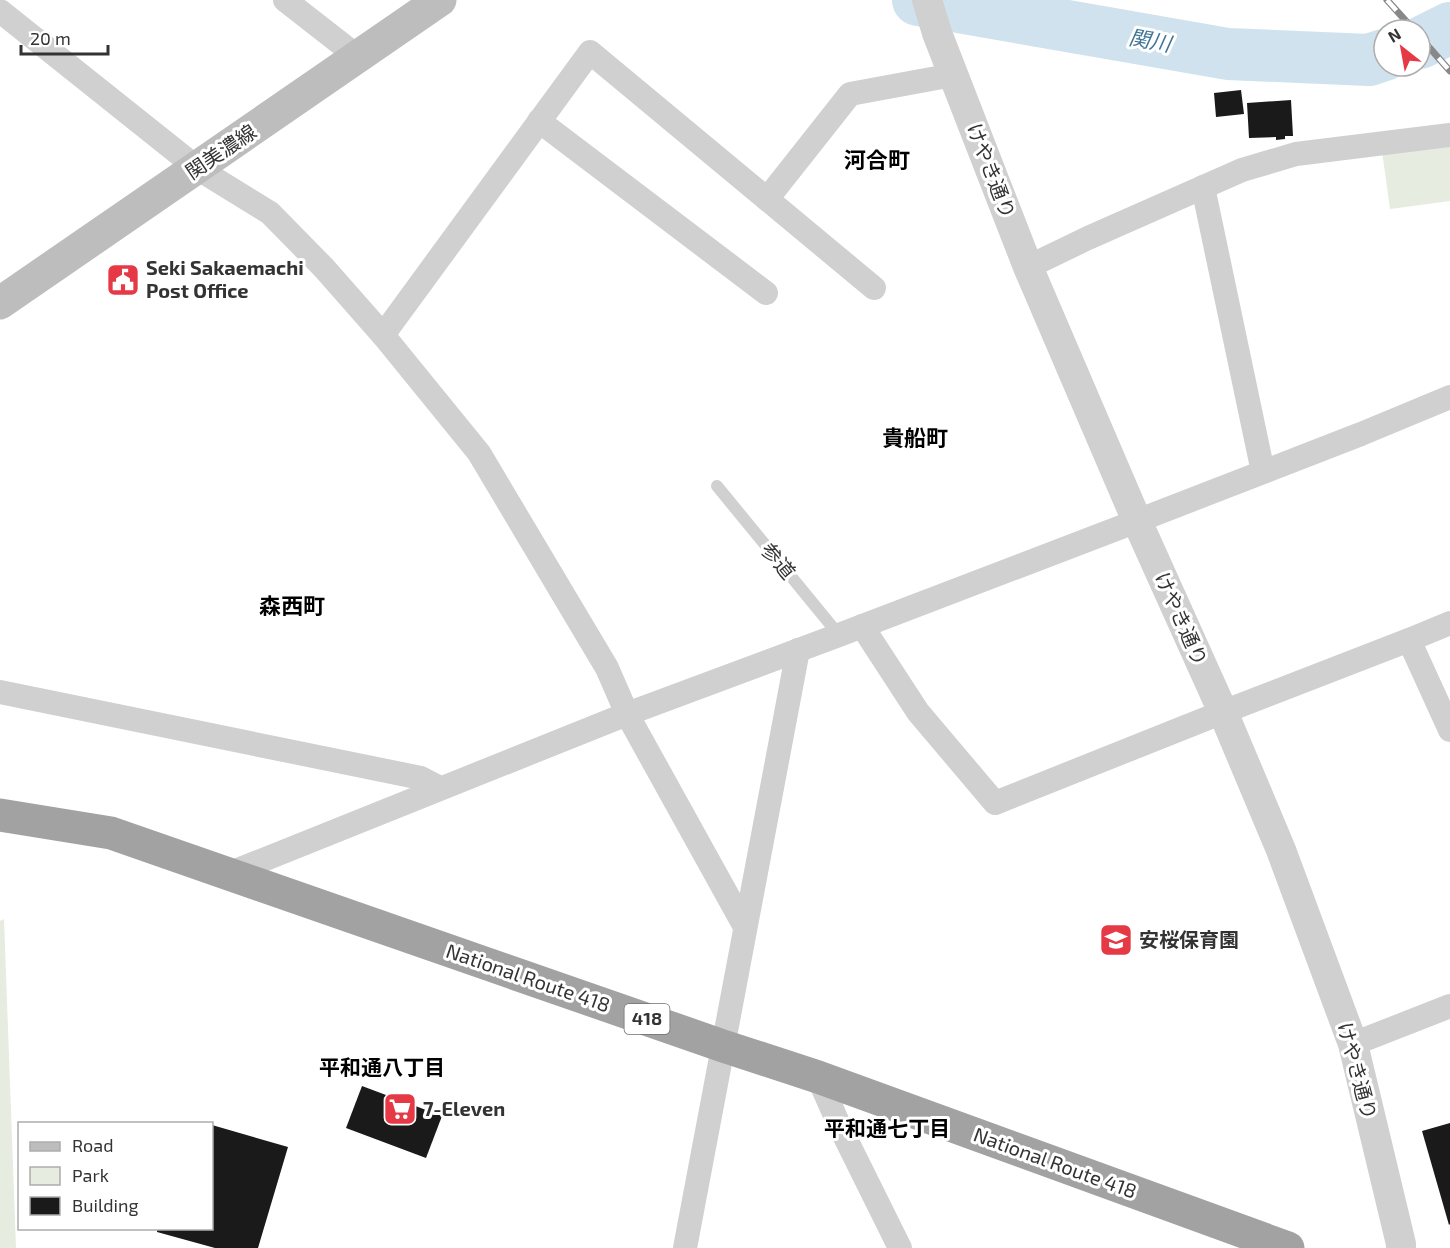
<svg xmlns="http://www.w3.org/2000/svg" width="1450" height="1248" font-family="'Exo 2','Noto Sans JP',sans-serif">
<style>
.green{fill:#e6ecdf}
.lines{fill:none;stroke-linecap:round;stroke-linejoin:round}
.river{stroke:#cfe2ee;stroke-width:52}
.building{fill:#1a1a1a}
.service{stroke:#d0d0d0;stroke-width:12}
.minor{stroke:#d0d0d0;stroke-width:24}
.tertiary{stroke:#d0d0d0;stroke-width:30}
.secondary{stroke:#bdbdbd;stroke-width:33}
.trunk{stroke:#a2a2a2;stroke-width:33}
.rail-casing{stroke:#888;stroke-width:7}
.rail{stroke:#fff;stroke-width:4.5;stroke-dasharray:14;stroke-linecap:butt}
.labels{text-anchor:middle;stroke-width:6;stroke-linejoin:round;paint-order:stroke}
.shield{fill:#fff;stroke:#707070;stroke-width:1.5}
.shield-label{font-size:18px;font-weight:bold;fill:#333}
.street-label{font-size:20px;fill:#333;stroke:#fff}
.poi-label{font-size:20px;font-weight:bold;fill:#333;stroke:#fff;text-anchor:start}
.water-label{font-size:21px;font-style:italic;fill:#3f7597;stroke:#fff}
.neighbourhood-label{font-size:21px;font-weight:bold;fill:#000;stroke:#fff}
.quarter-label{font-size:22px;font-weight:bold;fill:#000;stroke:#fff}
</style>
<rect width="100%" height="100%" fill="#fff"/>
<g class="green">
<path d="M1450,141V201L1390,209L1382,151Z"/>
<path d="M4,919L16,1248H0V921Z"/>
</g>
<g class="lines">
<g class="river">
<path d="M918,0L1228,54L1369,60L1384,55"/>
<path d="M1420,43L1450,28"/>
</g>
</g>
<g class="building">
<path d="M1241,90L1244,114L1216,117L1214,93Z"/>
<path d="M1291,100L1293,136H1285V139L1276,140V137L1249,138L1247,103Z"/>
<path d="M362,1086L442,1116L426,1158L346,1128Z"/>
<path d="M1450,1123V1224L1449,1225L1422,1131Z"/>
<path d="M212,1125L288,1147L258,1248H215L157,1232V1228H212Z"/>
</g>
<g class="lines">
<path class="service" d="M717,486L839,635"/>
<g class="minor">
<path d="M285,0L358,57"/>
<path d="M0,11L197,168L270,213L324,268L383,335L479,453L607,668L627,714L745,927"/>
<path d="M539,121L766,293"/>
<path d="M1203,187L1263,472"/>
<path d="M767,199L850,94L953,75"/>
<path d="M1028,267L1088,238L1242,170L1296,154L1450,135"/>
<path d="M383,335L590,52L874,288"/>
<path d="M862,626L918,712L995,803L1223,712L1409,640L1450,623"/>
<path d="M1409,640L1450,730"/>
<path d="M0,692L421,778L440,788"/>
<path d="M228,874L627,714L839,635L1137,521L1361,434L1450,397"/>
<path d="M1353,1044L1450,1006"/>
<path d="M818,1077L840,1127L900,1248"/>
<path d="M685,1248L798,650"/>
</g>
<path class="tertiary" d="M927,0L937,33L1028,267L1137,521L1223,712L1281,850L1353,1044L1401,1244V1248"/>
<path class="secondary" d="M0,303L440,0"/>
<path class="trunk" d="M0,815L111,833L723,1046L818,1077L1288,1248"/>
<g class="rail-casing">
<g id="rail">
<path d="M1387,0L1414,30"/>
<path d="M1420,37L1450,71"/>
</g>
</g>
<use href="#rail" class="rail"/>
</g>
<defs>
<g id="civic-square" transform="scale(1.725)"><rect x="-9" y="-9" width="18" height="18" rx="4" fill="#e63946" stroke="#fff"/><path d="M-.6-6.5H3V-4.5H.6V-3L4-1V1h2V6H-6V1h2V-1L-.6-3ZM-1.2 2.5V6h2.4V2.5Z" fill="#fff"/></g>
<g id="school-square" transform="scale(1.725)"><rect x="-9" y="-9" width="18" height="18" rx="4" fill="#e63946" stroke="#fff"/><path d="M0-5L7-2L0 1L-7-2ZM-4 1L0 2.5L4 1V4Q0 6-4 4Z" fill="#fff"/></g>
<g id="supermarket-square" transform="scale(1.725)"><rect x="-9" y="-9" width="18" height="18" rx="4" fill="#e63946" stroke="#fff"/><path d="M-6-5.5h2.5l.6 2H6L4.5 2H-2.5L-4.4-4H-6ZM-1.5 3.2a1.3 1.3 0 1 0 .1 0ZM3 3.2a1.3 1.3 0 1 0 .1 0Z" fill="#fff"/></g>
</defs>
<g fill-rule="evenodd">
<use href="#civic-square" x="123" y="280"/>
<use href="#school-square" x="1116" y="940"/>
<use href="#supermarket-square" x="400" y="1109"/>
</g>
<g class="labels">
<rect class="shield" x="624.5" y="1004" width="45" height="30" rx="4.5"/>
<g class="shield-label">
<text x="647" y="1025">418</text>
</g>
<g class="street-label">
<text transform="translate(221 152) rotate(-34)" y="7">関美濃線</text>
<text transform="translate(991 171) rotate(69)" y="7">けやき通り</text>
<text transform="translate(778 561) rotate(50)" y="7">参道</text>
<text transform="translate(1181 619) rotate(66)" y="7">けやき通り</text>
<text transform="translate(528 978) rotate(19)" y="7">National Route 418</text>
<text transform="translate(1357 1071) rotate(75)" y="7">けやき通り</text>
<text transform="translate(1055 1163) rotate(20)" y="7">National Route 418</text>
</g>
<g class="poi-label">
<text x="146" y="275">Seki Sakaemachi<tspan x="146" dy="23">Post Office</tspan></text>
<text x="1139" y="947">安桜保育園</text>
<text x="423" y="1116">7-Eleven</text>
</g>
<g class="water-label">
<text transform="translate(1150 41) rotate(10)" y="7">関川</text>
</g>
<g class="neighbourhood-label">
<text x="382" y="1075">平和通八丁目</text>
<text x="887" y="1136">平和通七丁目</text>
</g>
<g class="quarter-label">
<text x="877" y="168">河合町</text>
<text x="915" y="446">貴船町</text>
<text x="292" y="614">森西町</text>
</g>
</g>
<rect x="18" y="1122" width="195" height="108" fill="#ffffff" stroke="#adadad" stroke-width="1.5"/>
<rect x="30" y="1142" width="30" height="9" fill="#bdbdbd" stroke="#adadad" stroke-width="1.5"/>
<text x="72" y="1152" font-size="18" fill="#333333">Road</text>
<rect x="30" y="1167" width="30" height="18" fill="#e6ecdf" stroke="#adadad" stroke-width="1.5"/>
<text x="72" y="1182" font-size="18" fill="#333333">Park</text>
<rect x="30" y="1197" width="30" height="18" fill="#1a1a1a" stroke="#adadad" stroke-width="1.5"/>
<text x="72" y="1212" font-size="18" fill="#333333">Building</text>
<g transform="translate(1402 48) rotate(329)"><circle r="28" fill="#ffffff" stroke="#adadad" stroke-width="1.5"/>
<path d="M0-4.5L10 22L0 15L-10 22Z" fill="#e63946"/>
<text y="-9" font-size="16" font-weight="bold" text-anchor="middle" fill="#333333">N</text>
</g>
<path d="M21 45v9h87v-9" fill="none" stroke="#333333" stroke-width="3"/>
<text x="30" y="45" font-size="18" fill="#333333" stroke="#ffffff" stroke-width="4.5" paint-order="stroke">20 m</text>
</svg>
